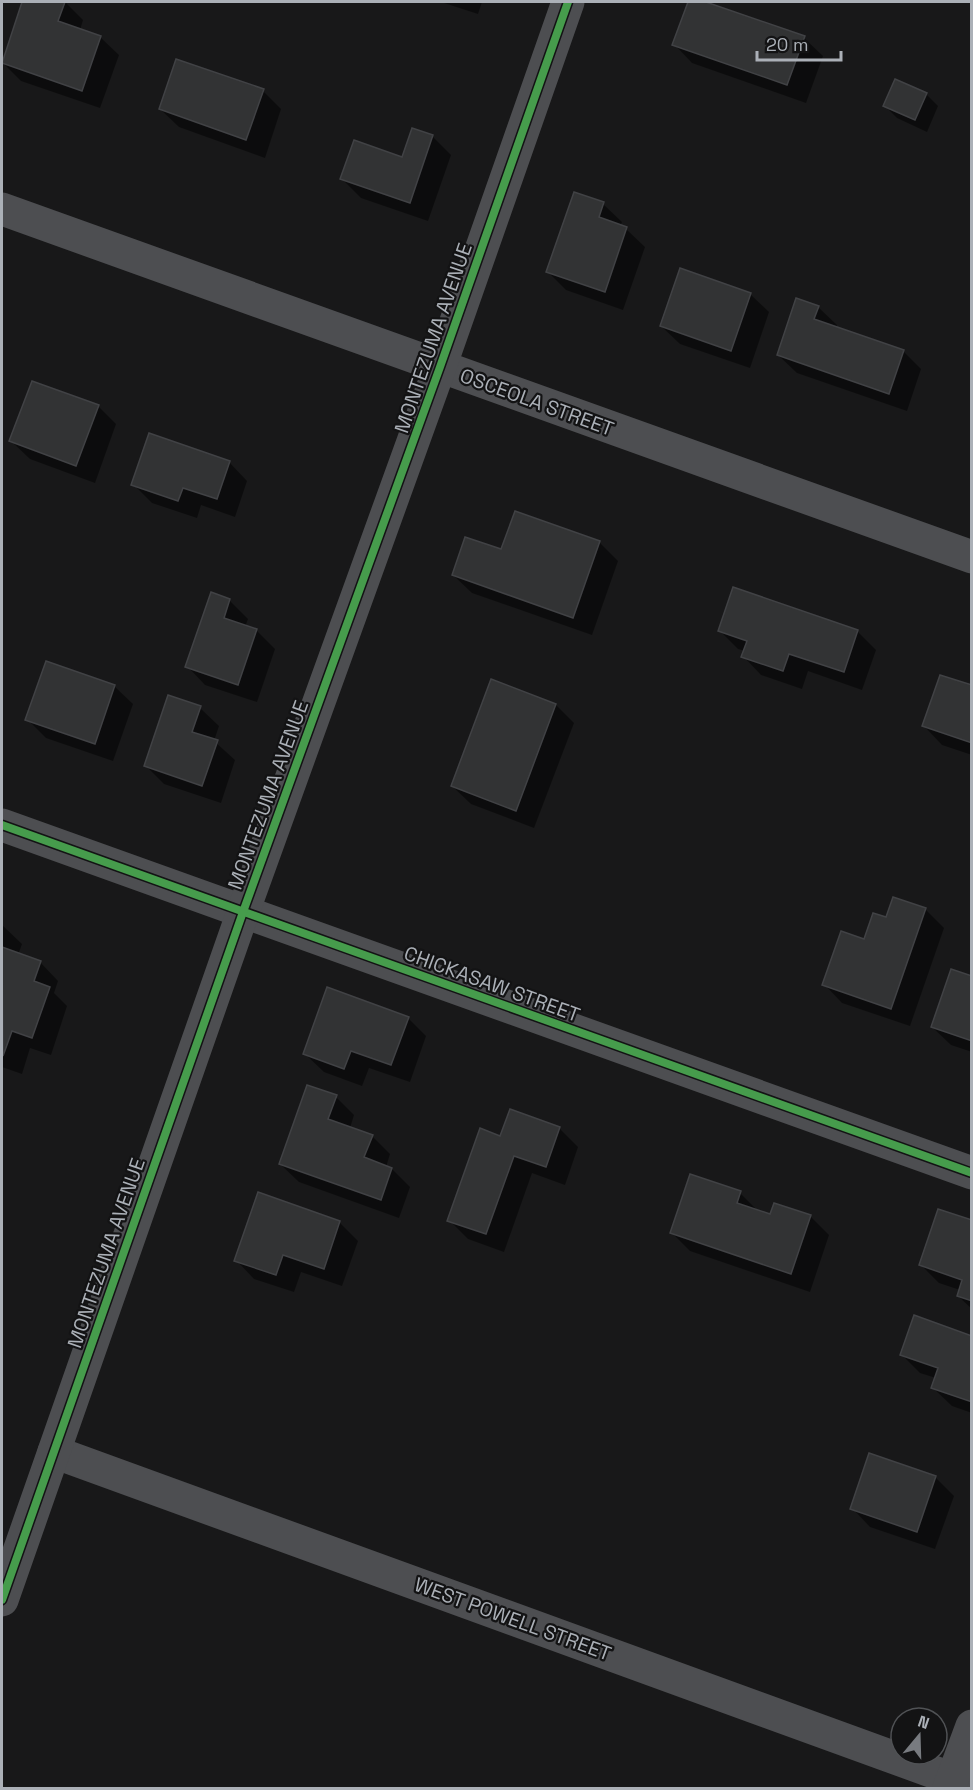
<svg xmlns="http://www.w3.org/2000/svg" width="973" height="1790" font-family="'Space Grotesk',sans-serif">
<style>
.shadow{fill:#0007}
.building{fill:#323334;stroke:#414245;stroke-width:1.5}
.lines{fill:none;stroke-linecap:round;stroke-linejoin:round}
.minor{stroke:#4d4e51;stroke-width:33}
.cycleway-casing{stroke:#131314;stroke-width:11}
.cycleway{stroke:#469c4c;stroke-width:8}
.labels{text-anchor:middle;stroke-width:4.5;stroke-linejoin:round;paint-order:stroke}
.street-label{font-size:20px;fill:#abb0b7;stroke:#131314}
</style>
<rect width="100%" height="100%" fill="#181819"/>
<g class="shadow">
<path d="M23,2H65L83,20L80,30L100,37L119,55L100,108L21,81L2,62Z"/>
<path d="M441,2H482L478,14Z"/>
<path d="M689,2H702L804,38L823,56L806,103L692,63L674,44Z"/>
<path d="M263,91L281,109L265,158L179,127L160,109Z"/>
<path d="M926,94L938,106L927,132L897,118L885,106Z"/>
<path d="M432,136L451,155L428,221L361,198L342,179L403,158Z"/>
<path d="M603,204L622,222L620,226L626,229L645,247L623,310L566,290L548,272Z"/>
<path d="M750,294L769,312L750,368L680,344L661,326Z"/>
<path d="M818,307L837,325L836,328L903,351L921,369L907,411L797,373L778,355Z"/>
<path d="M98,406L116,424L95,483L30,459L11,441Z"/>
<path d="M229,462L247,481L235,517L201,505L197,518L152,503L133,484Z"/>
<path d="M599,542L618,561L592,635L472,593L453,575L502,551Z"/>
<path d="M229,600L248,619L245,627L257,631L275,649L257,702L205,685L187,666Z"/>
<path d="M720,631H857L876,650L862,690L808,671L802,689L761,675L743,656L745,651L738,649Z"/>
<path d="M114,686L133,704L113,761L46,738L27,719Z"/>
<path d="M972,687V755L942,745L924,726Z"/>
<path d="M556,705L574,723L534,828L471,804L452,786Z"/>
<path d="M200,708L219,726L214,741L235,760L221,803L164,784L146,766Z"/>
<path d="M925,909L944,928L910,1026L842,1003L824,984L887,919Z"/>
<path d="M2,925L22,944L18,955L40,962L58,981L54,993L67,1006L51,1055L30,1048L22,1074L2,1067Z"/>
<path d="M972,978V1052L951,1045L932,1027Z"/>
<path d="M408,1018L426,1036L410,1082L369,1068L362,1086L324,1072L305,1054Z"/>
<path d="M336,1097L354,1115L350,1128L372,1136L390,1154L386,1167L392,1169L410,1187L399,1218L299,1182L280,1164Z"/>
<path d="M510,1111L560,1129L578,1147L565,1185L532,1173L504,1252L468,1239L449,1220L501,1138Z"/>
<path d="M740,1193L758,1211L771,1216H810L829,1235L810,1292L690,1251L672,1233Z"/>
<path d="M339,1222L358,1241L342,1286L301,1272L294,1292L254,1279L236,1260Z"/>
<path d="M972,1222V1309L958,1296L960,1290L939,1283L920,1264Z"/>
<path d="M972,1337V1413L952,1406L933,1388L936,1378L920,1373L901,1354Z"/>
<path d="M935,1477L954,1496L935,1549L870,1527L852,1508Z"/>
</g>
<g class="building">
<path d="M22,2H65L58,21L101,36L82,91L2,63Z"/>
<path d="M688,2H706L805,36L787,85L672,45Z"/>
<path d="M176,59L264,89L246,140L159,109Z"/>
<path d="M895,79L927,93L915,120L883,106Z"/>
<path d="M412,128L433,135L410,203L340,179L354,140L402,157Z"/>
<path d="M574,192L604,202L599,217L627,227L605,292L546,272Z"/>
<path d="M680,268L751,293L731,351L660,326Z"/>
<path d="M796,298L819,306L814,319L904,350L889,394L777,355Z"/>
<path d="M32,381L99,405L76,466L9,441Z"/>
<path d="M149,433L230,461L217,499L183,488L178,501L131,485Z"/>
<path d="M515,511L600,541L573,618L452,575L465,537L501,549Z"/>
<path d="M733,587L858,630L844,672L789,654L783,671L741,657L747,641L718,631Z"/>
<path d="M211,592L230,599L224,618L257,629L238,685L185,667Z"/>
<path d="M46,661L115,685L95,744L25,720Z"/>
<path d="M940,675L972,685V743L922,726Z"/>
<path d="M491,679L556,704L516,811L451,786Z"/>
<path d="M168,695L201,706L192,732L218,740L202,786L144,766Z"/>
<path d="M893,897L926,908L891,1009L822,985L841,931L864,939L873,913L886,917Z"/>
<path d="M2,947L41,961L34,981L50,987L32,1038L12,1031L3,1056Z"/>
<path d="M951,969L972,976V1041L931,1027Z"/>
<path d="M327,987L409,1017L391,1065L351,1051L344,1069L303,1054Z"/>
<path d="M307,1085L337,1095L328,1119L373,1135L364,1157L392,1168L381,1200L279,1164Z"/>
<path d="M510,1109L560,1127L546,1167L514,1156L486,1234L447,1221L480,1128L500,1136Z"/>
<path d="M690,1174L741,1191L737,1203L770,1214L774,1203L811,1215L791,1274L670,1233Z"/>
<path d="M258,1192L340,1221L324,1269L283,1255L276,1275L234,1261Z"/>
<path d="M938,1209L972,1220V1301L957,1296L962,1280L919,1265Z"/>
<path d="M914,1315L972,1336V1402L931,1388L938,1368L900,1355Z"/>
<path d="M869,1453L936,1476L917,1532L850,1509Z"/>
</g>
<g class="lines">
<g class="minor">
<path d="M2,209L972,557"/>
<path d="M2,825L972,1173"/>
<path d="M54,1452L972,1786"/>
<path d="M2,1600L243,912L440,367L568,2"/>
<path d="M949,1788L972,1726"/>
</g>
<g class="cycleway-casing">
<g id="cycleway">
<path d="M2,825L972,1173"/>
<path d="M2,1600L243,912L440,367L568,2"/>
</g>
</g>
<use href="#cycleway" class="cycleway"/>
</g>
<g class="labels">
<g class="street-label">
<text transform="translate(433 338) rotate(-71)" y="7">MONTEZUMA AVENUE</text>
<text transform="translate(537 402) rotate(20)" y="7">OSCEOLA STREET</text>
<text transform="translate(268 795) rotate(-70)" y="7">MONTEZUMA AVENUE</text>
<text transform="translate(492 984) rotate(20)" y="7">CHICKASAW STREET</text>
<text transform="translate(106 1253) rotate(-71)" y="7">MONTEZUMA AVENUE</text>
<text transform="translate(513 1619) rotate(20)" y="7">WEST POWELL STREET</text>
</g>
</g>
<rect width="973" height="1790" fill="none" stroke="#abb0b7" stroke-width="6"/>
<g transform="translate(919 1736) rotate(19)"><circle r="28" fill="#131314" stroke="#505255" stroke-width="1.5"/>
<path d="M0-4.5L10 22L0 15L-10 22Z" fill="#787b80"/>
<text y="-9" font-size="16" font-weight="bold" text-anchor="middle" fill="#abb0b7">N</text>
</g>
<path d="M757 51v9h84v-9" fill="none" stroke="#abb0b7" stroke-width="3"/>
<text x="766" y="51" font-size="18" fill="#abb0b7" stroke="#131314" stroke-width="4.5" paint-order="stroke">20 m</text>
</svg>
